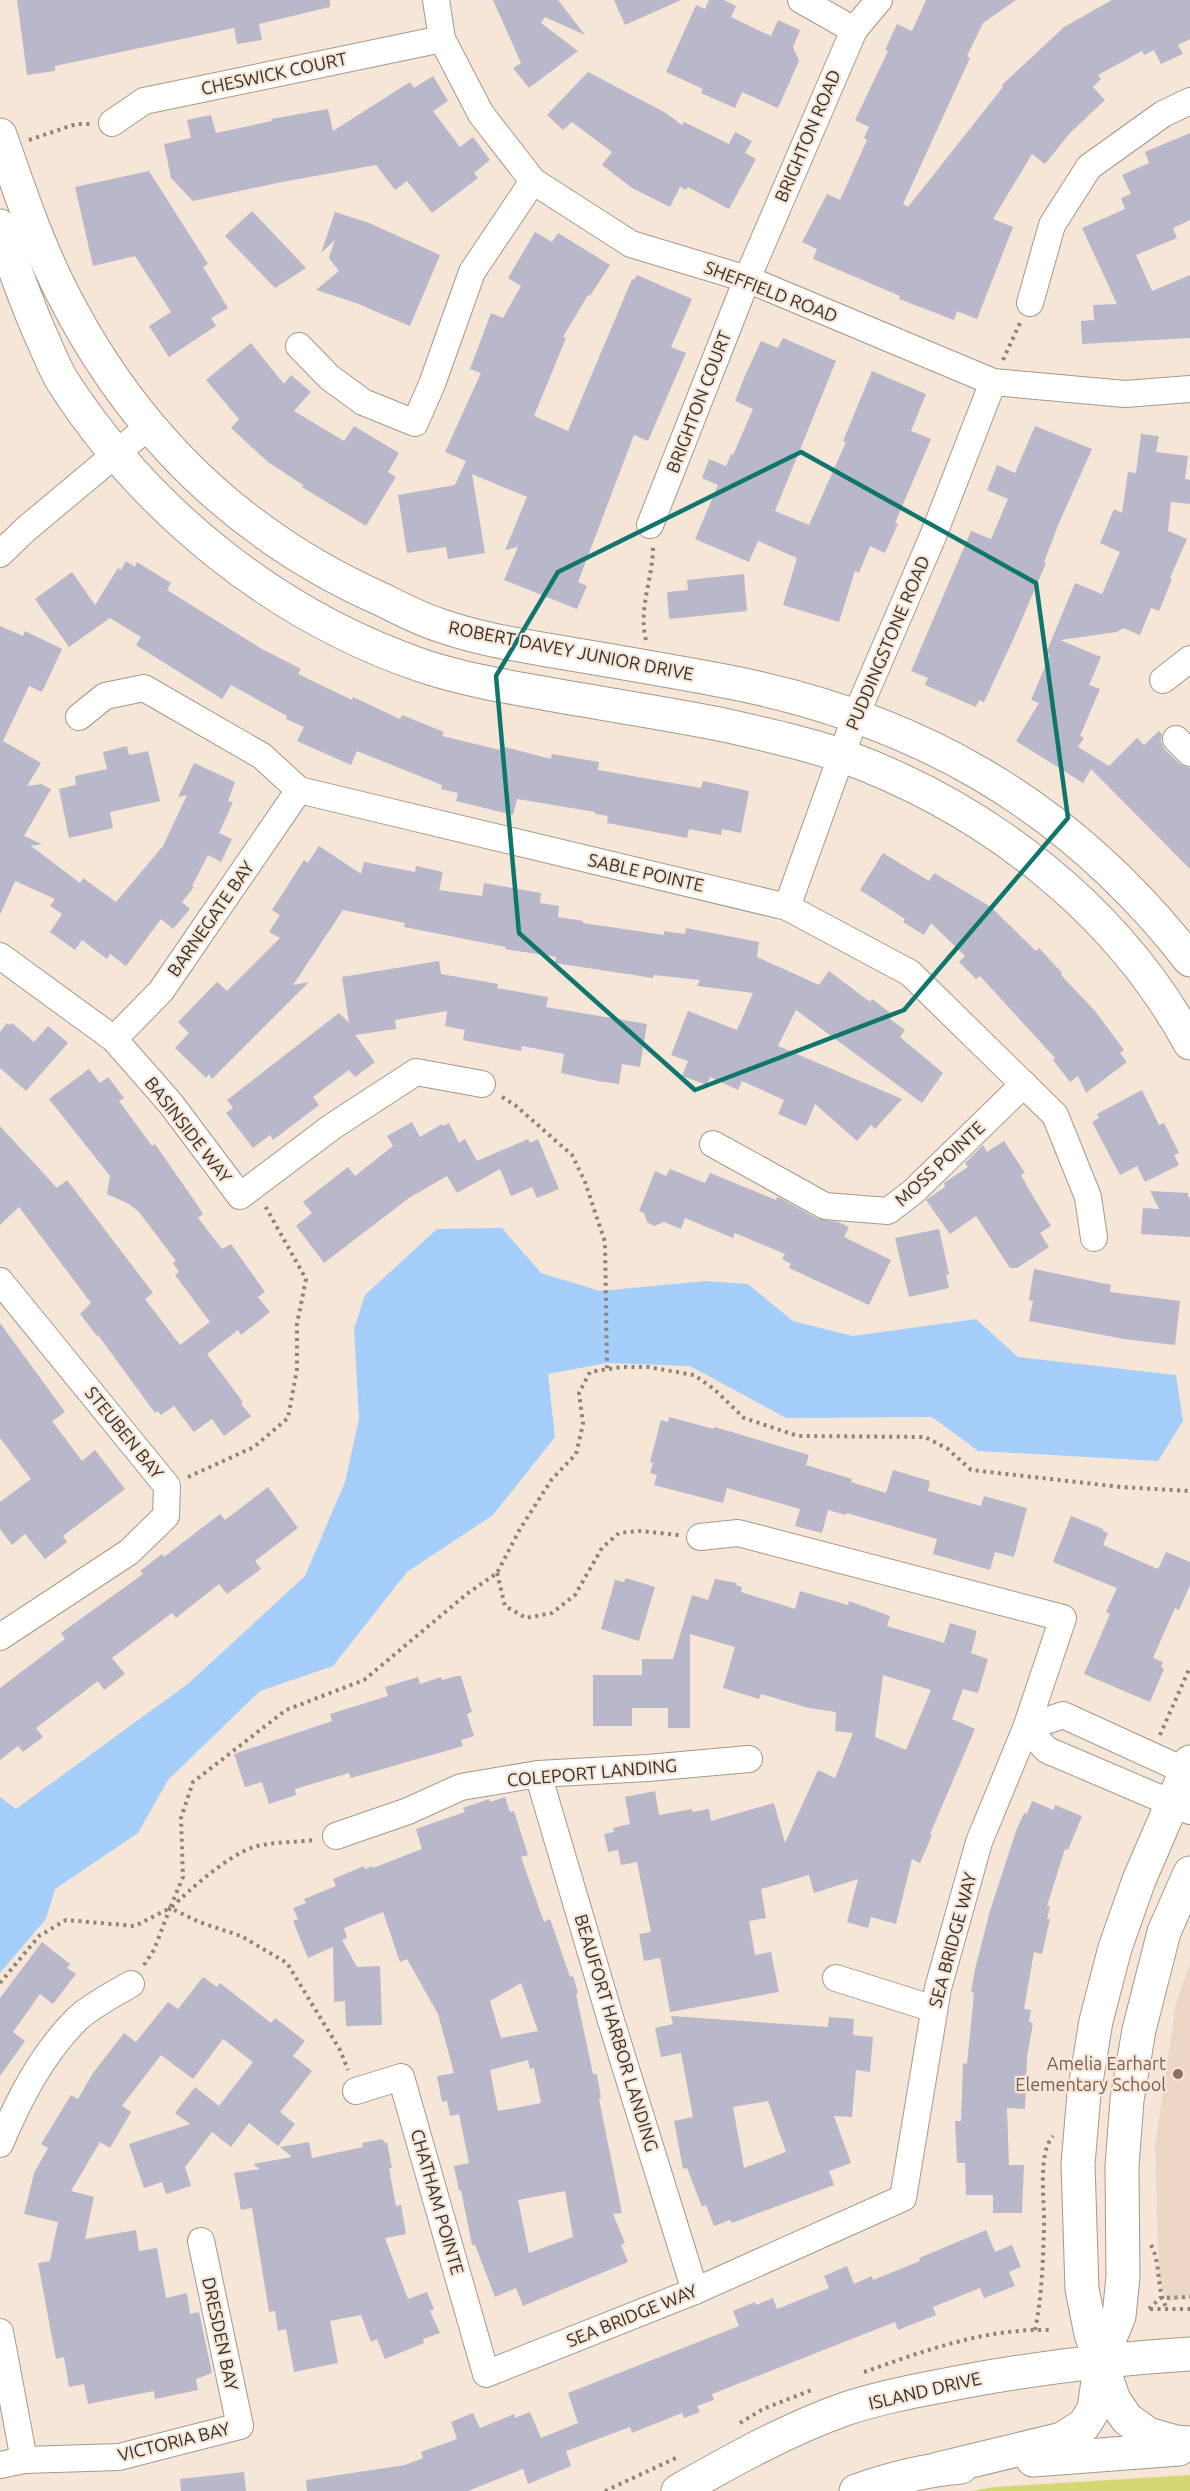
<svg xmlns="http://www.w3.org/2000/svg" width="1190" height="2491" font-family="Ubuntu,sans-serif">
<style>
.built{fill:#ecd7c4}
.green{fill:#d3d872}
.water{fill:#a5cefb}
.building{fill:#b9b7ca;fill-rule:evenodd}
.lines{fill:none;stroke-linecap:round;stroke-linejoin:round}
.minor-casing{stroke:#a69889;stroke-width:28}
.secondary-casing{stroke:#a69889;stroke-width:35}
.path{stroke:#8e8379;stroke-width:4;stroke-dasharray:3 4.5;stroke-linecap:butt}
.minor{stroke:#fff;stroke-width:26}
.secondary{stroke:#fff;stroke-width:33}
.marked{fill:none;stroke:#0f766e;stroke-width:4.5;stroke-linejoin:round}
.education-dot{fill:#8d6e63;stroke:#f6e6d7;stroke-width:2}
.labels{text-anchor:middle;stroke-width:4.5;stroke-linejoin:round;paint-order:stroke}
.street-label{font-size:18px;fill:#36302a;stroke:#f6e6d7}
.education-label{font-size:18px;fill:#785e54;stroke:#f6e6d7;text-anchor:end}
</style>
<rect width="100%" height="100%" fill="#f6e6d7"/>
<path class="built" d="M1190,1964V2298L1167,2301L1159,2279L1155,2146L1176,2003Z"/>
<path class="green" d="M1190,2475V2491H972L994,2487Z"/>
<path class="water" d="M502,1228L541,1273L600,1291L706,1281L748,1284L793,1321L853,1336L976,1319L1018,1357L1176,1375L1183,1421L1158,1461L978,1451L932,1417L786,1418L690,1366L607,1363L548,1374L555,1437L493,1515L407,1572L333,1666L260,1691L168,1780L138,1833L55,1889L46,1919L0,1973V1797L16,1809L189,1683L305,1576L345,1482L359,1419L354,1329L365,1295L437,1229Z"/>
<g class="building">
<path d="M17,0H330V7L259,24L262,40L237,44L234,28L55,66V71L27,75Z"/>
<path d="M493,0H558L585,35L545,17L541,23L578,51L529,88L513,68L521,63Z"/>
<path d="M614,0H681L625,25Z"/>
<path d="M709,0H724L736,6L731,17L771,36L778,20L800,30L793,47L799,61L778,108L742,92L735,108L701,93L703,89L666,72L696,5L705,9Z"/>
<path d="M926,0H1016L983,23L967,56L970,58L903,204L908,207L1003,87L1002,85L1064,27L1112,0H1190V39L1178,45L1183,54L1161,64L1154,50L1144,55L1142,51L1098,75L1101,79L1093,87L1105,100L1070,133L1045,164L1032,154L993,219L1013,227L977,319L957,311L954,320L899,299L900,296L813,259L817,249L802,242L827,194L840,200L867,140L864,138L869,127L855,120L888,51L885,50L897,24L912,31Z"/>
<path d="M588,72L664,112L682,125L684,122L729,144L735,132L752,141L745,153L756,159L729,209L688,187L686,190L680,187L670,207L632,188L602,165L612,152L572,122L563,130L547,115Z"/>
<path d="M433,76L448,101L433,111L460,147L473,137L490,160L474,173L478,178L432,213L407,181L395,190L376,165L282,182L193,201L171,178L164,144L191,138L187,120L211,115L216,133L272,121L271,119L328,109L333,131L410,82L414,88Z"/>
<path d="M1190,133V220L1173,228L1177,238L1136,255L1152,291L1190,275V338L1082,344L1081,321L1094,320L1093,305L1117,304L1082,228L1125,209L1121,198L1131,194L1122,175L1149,163L1145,152Z"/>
<path d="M149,171L208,264L203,267L228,308L211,318L216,326L169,357L149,326L171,312L135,256L93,266L75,187Z"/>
<path d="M252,211L306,268L275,288L225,236Z"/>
<path d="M335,212L369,223L440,255L410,326L356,303L316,290L339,271L329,258L335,240L321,253Z"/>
<path d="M535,232L552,242L558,233L610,265L590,296L588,295L563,337L566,338L534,416L568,431L632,279L634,280L637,275L692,299L671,347L686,353L648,441L634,435L578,582L587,586L577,609L504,580L518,547L505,550L527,497L472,474L485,553L448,559L446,547L407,553L398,495L455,485L466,461L445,452L481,373L470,369L491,313L503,318L521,286L508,278Z"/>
<path d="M783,338L836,361L775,511L809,525L846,442L843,441L872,371L926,394L911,431L931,439L895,523L898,524L885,553L870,546L859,573L855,571L839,622L783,605L797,558L758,541L749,562L695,539L718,485L702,478L709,459L726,466L731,454L733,455L753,409L735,401L744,378L761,341L778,348Z"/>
<path d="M251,343L284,384L291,375L311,392L294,411L344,441L354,426L399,453L388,472L396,477L366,526L302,487L303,485L268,462L231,428L239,419L206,380Z"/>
<path d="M1035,426L1092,449L1059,523L1044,562L1046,563L1013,640L984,702L979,700L976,707L925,685L928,678L911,671L971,531L991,539L1008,499L987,490L997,465L1015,473Z"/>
<path d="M1141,434L1159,436L1156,452L1188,456L1185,479L1190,480V504L1171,502L1168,531L1187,539L1170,578L1172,579L1159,611L1151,608L1140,635L1123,628L1117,632L1060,640L1101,657L1089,685L1100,689L1080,736L1084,738L1078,747L1109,766L1137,738L1144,745L1159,731L1162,734L1161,742L1165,750L1180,764L1190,768V869L1091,769L1083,783L1016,741L1039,703L1031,700L1050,655L1046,653L1075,583L1102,594L1120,552L1100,543L1114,509L1122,513L1128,472L1136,473Z"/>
<path d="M126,561L135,567L137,562L171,583L167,590L262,649L301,669L298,674L352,700L353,697L400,719L402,715L444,732L442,736L500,750L501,746L551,759L552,754L599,762L598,770L701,788L703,781L749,791L741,833L722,829L721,835L689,829L687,838L607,823L608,816L595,814V812L517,799L513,815L456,801L458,793L441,789L442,785L357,751L351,765L297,741L304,727L286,719L287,716L231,685L222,699L136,645L141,637L110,618L69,647L35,599L72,572L95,605L118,568L121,570Z"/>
<path d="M744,574L747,611L669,619L667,592L688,590L687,580Z"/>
<path d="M0,626L23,636L25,631L62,649L42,692L29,686L3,741L41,763L27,786L41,784L51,789L24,836L42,844L31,846L80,883L83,878L116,902L163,846L187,795L178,797L194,763L235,782L228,801L233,802L219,833L232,839L221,862L208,855L192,886L194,887L182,902L190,909L173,929L161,919L126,966L110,954L107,959L82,940L75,950L50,932L62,914L50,906L55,899L15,881L0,915Z"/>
<path d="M127,746L129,755L148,751L160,801L110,812L113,828L69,838L59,789L76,785L75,776L107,769L103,752Z"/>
<path d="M319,846L361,874L364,862L415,872L416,866L443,872L439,890L482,896L484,883L541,893L540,903L559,906L558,917L583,921V923L664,935V931L685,934L686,928L759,942L757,957L819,985L829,971L870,1002L872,999L893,1015L890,1019L905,1030L900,1037L943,1073L922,1103L796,1010L778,1046L902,1099L875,1129L871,1125L857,1141L815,1104L806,1126L778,1114L784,1100L742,1081L738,1090L710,1077L707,1085L682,1076L688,1061L671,1055L688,1011L737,1030L753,993L697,986L700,980L654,975L653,978L555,963L556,957L505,949L506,947L404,927L405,923L343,910L293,985L309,982L212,1079L209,1074L206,1078L175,1048L189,1033L178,1022L217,982L227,991L280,938L269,932L280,915L272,910L304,860L308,863Z"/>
<path d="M883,853L929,881L934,873L991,907L1036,951L1039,948L1062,973L1061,975L1095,1011L1124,1050L1120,1053L1127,1062L1086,1093L1078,1076L1070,1082L1053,1060L1055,1058L980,976L976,979L959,962L965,956L931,923L924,935L903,922L905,919L860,890Z"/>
<path d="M439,961L441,974L498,984L497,988L548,997L546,1007L647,1024L640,1067L622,1064L619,1084L598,1081L561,1073L564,1054L522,1046L521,1051L463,1040L465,1030L445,1026L447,1011L395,1020L396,1029L355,1035L375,1062L355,1077L349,1070L313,1097L319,1105L273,1140L270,1135L253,1148L226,1113L233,1108L227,1100L339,1013L349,1023L342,977Z"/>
<path d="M7,1023L10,1025L12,1023L34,1042L48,1026L68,1043L26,1091L0,1068V1032Z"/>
<path d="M89,1069L100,1083L108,1077L124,1098L119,1101L152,1146L155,1144L198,1206L203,1214L198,1218L222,1249L231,1244L265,1292L258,1297L270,1312L241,1335L238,1330L207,1354L243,1402L241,1404L251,1416L224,1436L212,1419L194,1432L174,1406L161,1415L158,1411L155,1413L98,1335L97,1336L80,1314L91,1303L19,1207L0,1225V1126L57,1188L67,1180L153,1293L145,1299L180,1345L210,1322L175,1275L179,1272L173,1263L176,1261L139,1212L129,1204L107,1194L110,1176L49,1099Z"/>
<path d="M1142,1090L1159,1125L1164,1123L1179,1153L1174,1155L1179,1165L1145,1182L1137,1166L1120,1175L1092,1122L1099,1118L1097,1114Z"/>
<path d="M412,1122L420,1137L442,1124L443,1126L449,1123L459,1143L465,1139L477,1161L528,1139L530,1143L538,1139L559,1189L537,1198L532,1187L511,1196L500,1169L457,1193L447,1176L409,1198L324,1263L296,1226L312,1213L303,1202L348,1167L355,1176L393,1146L387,1136Z"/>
<path d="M1004,1141L1025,1173L1021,1175L1028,1188L1051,1226L1040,1233L1049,1247L1017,1268H1010L976,1216L950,1234L926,1200L945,1187L944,1183L968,1167L965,1163L983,1145L987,1152Z"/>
<path d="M670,1169L705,1183L710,1173L776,1200L777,1197L780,1198L818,1219L838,1222L849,1227L844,1237L891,1260L869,1305L789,1268L791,1264L782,1259L785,1254L735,1233L733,1238L685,1218L681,1229L664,1222L654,1226L647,1222L644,1213L639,1211L655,1171L666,1176Z"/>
<path d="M1150,1191L1188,1193V1197H1190V1237L1141,1234L1143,1208L1159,1209Z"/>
<path d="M939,1229L949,1274L946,1275L949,1288L909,1297L895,1238Z"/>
<path d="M1034,1269L1111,1285L1110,1292L1180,1301L1175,1345L1124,1339L1029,1321L1033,1301L1029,1300Z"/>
<path d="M0,1323L65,1412L52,1421L82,1461L95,1450L125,1489L63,1536L67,1542L45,1559L25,1534L12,1545L0,1529V1502L31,1479L0,1438Z"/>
<path d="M669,1417L714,1429L715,1427L809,1455L806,1465L852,1479L851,1482L886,1493L893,1470L930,1481L928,1491L981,1506L984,1496L1027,1508L1014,1557L995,1552L990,1570L933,1554L937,1539L847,1513L846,1515L828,1510L822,1533L795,1526L800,1509L727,1488L723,1503L654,1485L657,1475L650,1473L653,1463L650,1462L661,1420L668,1422Z"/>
<path d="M268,1487L298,1528L255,1561L261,1569L227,1594L219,1584L176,1618L172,1613L112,1658L125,1674L104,1690L98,1681L36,1728L43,1737L23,1752L18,1746L0,1760V1688L65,1639L61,1633L143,1574L140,1571L162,1554L164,1557L220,1514L225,1520Z"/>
<path d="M1071,1516L1103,1529V1531L1108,1533L1103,1545L1158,1569L1166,1552L1190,1562V1585L1179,1610L1175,1608L1153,1658L1163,1662L1161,1667L1164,1669L1150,1702L1084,1674L1110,1614L1106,1612L1117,1588L1053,1562Z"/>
<path d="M626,1578L655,1587L639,1641L601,1629L615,1580L624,1582Z"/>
<path d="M715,1579L737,1583L736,1585L742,1587L741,1592L795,1609L800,1591L848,1605L849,1601L890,1616L887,1626L944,1643L950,1623L977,1631L971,1653L988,1659L978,1693L963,1689L952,1719L975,1729L930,1834L932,1835L920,1863L912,1859L896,1924L871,1917L868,1928L847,1922L858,1879L814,1893L809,1875L761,1889L766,1918L749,1921L755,1955L771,1952L779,1992L670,2012L660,1958L644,1961L639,1934L651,1932L637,1862L621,1865L618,1850L608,1852L604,1834L614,1832L613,1828L630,1824L625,1797L655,1791L659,1815L692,1809V1812L709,1809L711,1821L774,1803L785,1843L818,1770L835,1778L853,1733L835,1731L836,1712L809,1708L761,1694L759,1699L723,1688L735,1647L690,1634V1728H668V1708H632V1726H593V1675H642V1659H673L692,1595L708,1600ZM883,1675L931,1690L906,1750L875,1737Z"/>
<path d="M457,1676H461L472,1712L467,1714L474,1736L461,1740L463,1746L351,1778L349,1773L295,1789L296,1795L269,1804L262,1782L245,1787L234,1754L332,1721L330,1714L388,1696L385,1687L418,1677L420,1684L441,1677L442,1680Z"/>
<path d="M505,1797L510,1812L514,1811L528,1855L521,1857L544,1922L550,1919L570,1977L573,1976L578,1993L576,1994L593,2074H597L601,2098L599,2099L622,2213L613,2214L625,2243L621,2245L628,2262L523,2306L516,2288L495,2297L475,2245H472L461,2190L459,2191L454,2166L469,2163L459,2114L450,2116L447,2101L442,2102L437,2076L454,2073L438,2014L407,1959L400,1962L383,1912L344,1928L347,1938L342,1940L357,1967L380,1966L382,2025L346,2026L345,2001L334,2002L333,1947L308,1958L293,1921L298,1919L293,1908L306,1903L304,1899L336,1886L333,1879L364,1866L365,1869L372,1866L373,1868L422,1849L416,1829L465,1812L463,1808L489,1799L490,1802ZM521,1983L538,2031L501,2038L490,2001ZM528,2060L530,2069L534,2068L541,2103L498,2111L490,2070ZM565,2191L573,2237L529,2253L518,2200Z"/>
<path d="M1032,1801L1054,1810L1055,1805L1082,1816L1068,1850L1065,1849L1047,1906H1050L1047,1919H1050L1042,1954L1034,1952L1024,2009L1031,2010L1029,2022L1033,2023L1027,2057L1025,2109L1007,2108L1009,2165H1024L1022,2213H993V2195H966L965,2163H957L955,2121H961L963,2063L967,2064L974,1993L971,1992L975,1969L990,1911L1016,1831L1024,1813L1027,1814Z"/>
<path d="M42,1942L70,1964L67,1968L76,1974L53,2004L40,1994L13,2032L25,2041L0,2076V1998Z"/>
<path d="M203,1977L217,1987L220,1983L271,2023L275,2018L305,2041L293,2056L312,2071L280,2112L295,2124L278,2146L249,2123L231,2147L212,2132L185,2167L191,2186L166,2194L162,2182L144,2188L129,2144L190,2124L175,2113L195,2087L219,2106L253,2062L223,2039L193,2079L161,2055L122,2106L131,2112L110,2148L100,2142L71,2191L94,2197L85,2239L136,2230L139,2251L157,2248L166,2298L187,2293L190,2314L199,2312L212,2373L196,2379L198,2390L155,2399L154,2391L88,2404L84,2384L69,2387L64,2357L56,2359L38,2263L50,2261L58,2222L24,2214L34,2173L48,2148L41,2144L71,2095L78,2099L93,2073L124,2033L136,2042L168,2002L178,2009Z"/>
<path d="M671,2016L828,2027L829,2017L854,2019L853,2035L873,2037L870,2072L856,2070L852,2117L834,2116L851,2163L829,2171L834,2185L732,2223L730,2220L714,2226L706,2205L702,2207L687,2168L683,2169L674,2121L693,2117L681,2053L661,2057L655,2028L673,2024ZM768,2101L786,2152L744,2168L733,2107Z"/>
<path d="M383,2139L384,2143L387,2142L392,2168H389L396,2206L401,2205L406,2234L385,2238L408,2299L427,2292L434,2309L430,2311L440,2333L423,2339L424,2343L385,2359L377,2339L371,2342L361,2315L330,2321L338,2363L294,2372L286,2329L278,2331L275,2311L269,2312L252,2208L241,2210L234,2173L260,2169L253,2164L292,2157L280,2147L309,2142L312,2158L363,2147L362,2143Z"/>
<path d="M986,2230L995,2252L1012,2245L1021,2267L1009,2272L1015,2286L984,2298L980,2288L933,2307L936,2315L898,2330L895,2322L712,2394L714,2400L697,2406L700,2412L684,2418L682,2413L632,2433L630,2427L566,2451L571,2466L528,2484L523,2469L468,2491H307L306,2480L405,2465L423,2458L421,2452L457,2439L451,2422L473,2413L480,2428L514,2414L515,2418L530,2412L541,2438L578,2423L568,2393L739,2326L733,2311L755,2302L756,2305L773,2298L777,2309L829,2288L824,2276L847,2266L854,2284L872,2276L873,2280L920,2261L919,2258Z"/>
<path d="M244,2472L246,2491H181L180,2479Z"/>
</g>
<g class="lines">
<g class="minor-casing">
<g id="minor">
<path d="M436,0L442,39L481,114L533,181L631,244L747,279L993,382L1125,394L1190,389"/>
<path d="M801,0L854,30"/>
<path d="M112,123L144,101L442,39"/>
<path d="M1030,303L1052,225L1089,167L1163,114L1190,101"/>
<path d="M299,346L329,377L363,402L415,423L432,384L472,272L533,181"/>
<path d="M650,525L747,279L854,30L879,0"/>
<path d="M0,554L26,529L148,427"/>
<path d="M1163,680L1190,659"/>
<path d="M79,717L105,696L144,688L262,756L299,790L787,907L910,973L1055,1115L1088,1197L1094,1238"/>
<path d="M1176,739L1190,753"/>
<path d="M787,907L856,715L933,536L993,382"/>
<path d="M0,956L114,1039L171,1104L240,1196L333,1126L416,1072L482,1084"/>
<path d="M114,1039L161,991L299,790"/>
<path d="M713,1144L825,1206L888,1211L914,1191L1024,1084"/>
<path d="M0,1281L167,1486L166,1516L129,1552L0,1637"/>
<path d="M1190,1773L1063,1715L1026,1728L1047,1750L1190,1811"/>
<path d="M538,1774L612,2024L695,2291"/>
<path d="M336,1836L408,1811L461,1787L538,1774L648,1768L749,1759"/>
<path d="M836,1978L934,2009"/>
<path d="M356,2091L401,2077L486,2374L695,2291L903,2198L938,1988L979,1842L1026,1728L1063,1618L738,1533L700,1537"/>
<path d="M0,2144C19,2099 42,2054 77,2019C92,2005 114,1994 131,1984"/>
<path d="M0,2332L24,2460"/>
<path d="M0,2465L24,2460L119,2457L240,2426L201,2241"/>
</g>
</g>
<g class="secondary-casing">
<g id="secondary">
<path d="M0,135C17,183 33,232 55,278C126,426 234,534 383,600C401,609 420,619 439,625C478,639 519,645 559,652C613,661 666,670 719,680C914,716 1068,803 1190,960"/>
<path d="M0,226C13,265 26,303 43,340C49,354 55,369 63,382C147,512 276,616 423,666C462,679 503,686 543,693C603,704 664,713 724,725C764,734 804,743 843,756C986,808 1116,908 1190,1043"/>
<path d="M1190,1762L1139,1880L1115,1948L1096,2021L1084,2094L1078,2164L1082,2289L1091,2334L1114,2400L1127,2419L1148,2434L1176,2442L1190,2443"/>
<path d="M1033,2460L1179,2449"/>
<path d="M938,2469L1062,2439L1084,2425L1094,2409L1101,2360L1119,2316L1123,2277L1122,2166L1127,2100L1139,2030L1164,1932L1190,1873"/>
<path d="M678,2491C733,2460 786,2430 845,2409C881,2397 919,2390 956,2383C1034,2368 1111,2359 1190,2354"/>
<path d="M856,2491C890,2479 925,2470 961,2467"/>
</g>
</g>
<g class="path">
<path d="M29,140L76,124H91"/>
<path d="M1003,360L1020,323"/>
<path d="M646,640C638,609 653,578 653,547"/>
<path d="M502,1097L515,1105L572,1155L585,1182L605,1242L607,1369"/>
<path d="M188,1477L254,1447L288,1418L297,1369V1324L306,1279L264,1204"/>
<path d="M497,1573L505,1606L526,1618L552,1613L575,1595L602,1548L619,1533L640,1531L679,1535"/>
<path d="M1160,1735L1190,1667"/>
<path d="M172,1907C190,1889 230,1854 254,1847C270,1842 297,1842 315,1840"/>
<path d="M144,1965L154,1950L170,1908L199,1922L241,1936L287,1963L340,2050L348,2070"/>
<path d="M0,1983L39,1936L66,1920L135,1926L170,1908L183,1877L181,1818L193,1782L286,1710L364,1680L468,1593L497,1573L520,1529L552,1479L576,1454L583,1424L579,1393L590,1372L621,1367H648L694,1375L714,1389L744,1418L798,1436L925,1437L948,1449L971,1470L1121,1487L1190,1491"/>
<path d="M1151,2245C1162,2265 1155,2290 1168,2310"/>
<path d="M1149,2309L1160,2298L1190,2297"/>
<path d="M1150,2309H1190"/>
<path d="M1035,2330C1042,2296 1043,2261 1044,2227C1045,2204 1037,2154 1053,2136"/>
<path d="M864,2372C924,2351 985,2328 1050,2330"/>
<path d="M740,2423L763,2409L814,2389"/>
<path d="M605,2491L678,2457"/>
</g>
<use href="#minor" class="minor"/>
<use href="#secondary" class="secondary"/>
</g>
<path class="marked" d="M801,452L1036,583L1068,818L904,1010L695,1090L519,933L496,676L558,572Z"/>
<circle class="education-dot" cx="1178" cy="2074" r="6"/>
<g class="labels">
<g class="street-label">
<text transform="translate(274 74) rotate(-12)" y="6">CHESWICK COURT</text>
<text transform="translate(808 136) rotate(-67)" y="6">BRIGHTON ROAD</text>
<text transform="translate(771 292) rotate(21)" y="6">SHEFFIELD ROAD</text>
<text transform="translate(699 402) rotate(-69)" y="6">BRIGHTON COURT</text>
<text transform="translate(888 643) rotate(-67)" y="6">PUDDINGSTONE ROAD</text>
<text transform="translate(571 651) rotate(11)" y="6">ROBERT DAVEY JUNIOR DRIVE</text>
<text transform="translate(646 873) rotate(13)" y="6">SABLE POINTE</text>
<text transform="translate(211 919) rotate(-55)" y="6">BARNEGATE BAY</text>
<text transform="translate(188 1130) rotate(52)" y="6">BASINSIDE WAY</text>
<text transform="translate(940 1164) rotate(-43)" y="6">MOSS POINTE</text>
<text transform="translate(124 1433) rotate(51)" y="6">STEUBEN BAY</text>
<text transform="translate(592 1773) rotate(-5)" y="6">COLEPORT LANDING</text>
<text transform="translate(953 1940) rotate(-75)" y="6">SEA BRIDGE WAY</text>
<text transform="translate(616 2033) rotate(73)" y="6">BEAUFORT HARBOR LANDING</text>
<text transform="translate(437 2202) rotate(74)" y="6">CHATHAM POINTE</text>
<text transform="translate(632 2316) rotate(-22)" y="6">SEA BRIDGE WAY</text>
<text transform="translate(220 2334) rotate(78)" y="6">DRESDEN BAY</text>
<text transform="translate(925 2391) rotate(-13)" y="6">ISLAND DRIVE</text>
<text transform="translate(174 2442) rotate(-14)" y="6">VICTORIA BAY</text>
</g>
<g class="education-label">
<text x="1166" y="2070">Amelia Earhart<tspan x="1166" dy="21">Elementary School</tspan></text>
</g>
</g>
</svg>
